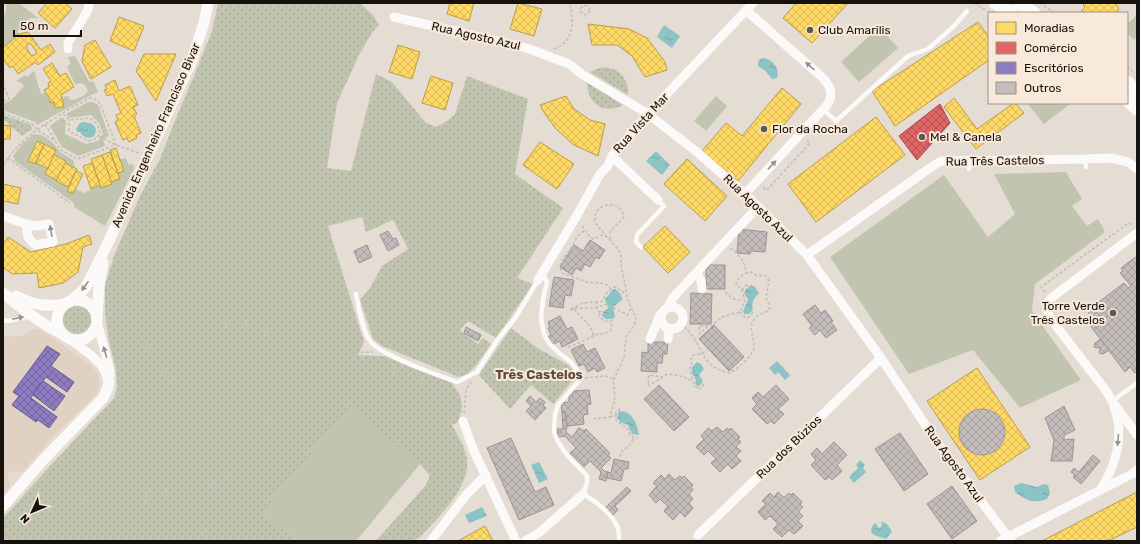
<svg xmlns="http://www.w3.org/2000/svg" width="1140" height="544" font-family="Rubik,sans-serif">
<style>
.built{fill:#e0d1c2}
.grass{fill:url(#grass-dots)}
.green{fill:#c1c5b0}
.water{fill:url(#water-ripples)}
.homes{fill:url(#homes-cross-hatch);stroke:#b99d4b;fill-rule:evenodd}
.shops{fill:url(#shops-cross-hatch);stroke:#a44c4b}
.offices{fill:url(#offices-cross-hatch);stroke:#6a5c8c}
.building{fill:url(#building-cross-hatch);stroke:#9c9493}
.lines{fill:none;stroke-linecap:round;stroke-linejoin:round}
.path{stroke:#c0bdba;stroke-width:1.5;stroke-dasharray:3 2;stroke-linecap:butt}
.service{stroke:#fbfaf9;stroke-width:4.5}
.minor{stroke:#fbfaf9;stroke-width:9}
.tertiary{stroke:#fbfaf9;stroke-width:11}
.secondary{stroke:#fbfaf9;stroke-width:13}
.oneway{fill:#94918e}
.poi-dot{fill:#5f5852;stroke:#f9e9da;stroke-width:1.5}
.labels{text-anchor:middle;stroke-width:4;stroke-linejoin:round;paint-order:stroke}
.poi-label{font-size:12px;fill:#17110c;stroke:#f9e9da;text-anchor:start}
.street-label{font-size:12px;fill:#17110c;stroke:#f9e9da}
.neighbourhood-label{font-size:13px;font-weight:bold;fill:#594c3f;stroke:#f9e9da}
</style>
<defs>
<pattern id="grass-dots" width="8" height="8" patternUnits="userSpaceOnUse"><rect width="8" height="8" fill="#c1c5b0"/><path d="M2 2h.1M6 6h.1" fill="none" stroke="#a5a896" stroke-width="1.8" stroke-linecap="round"/></pattern>
<pattern id="water-ripples" width="26" height="14" patternUnits="userSpaceOnUse"><rect width="26" height="14" fill="#8cc3c5"/><path d="M2 4q2-2 4 0t4 0M15 11q2-2 4 0t4 0" fill="none" stroke="#78a6a8"/></pattern>
<pattern id="homes-cross-hatch" width="8" height="8" patternUnits="userSpaceOnUse"><rect width="8" height="8" fill="#ffd966"/><path d="M0 0l8 8M0 8l8-8" fill="none" stroke="#dab957"/></pattern>
<pattern id="shops-cross-hatch" width="8" height="8" patternUnits="userSpaceOnUse"><rect width="8" height="8" fill="#e06666"/><path d="M0 0l8 8M0 8l8-8" fill="none" stroke="#b55352"/></pattern>
<pattern id="offices-cross-hatch" width="8" height="8" patternUnits="userSpaceOnUse"><rect width="8" height="8" fill="#8e7cc3"/><path d="M0 0l8 8M0 8l8-8" fill="none" stroke="#73649d"/></pattern>
<pattern id="building-cross-hatch" width="8" height="8" patternUnits="userSpaceOnUse"><rect width="8" height="8" fill="#c3bcbb"/><path d="M0 0l8 8M0 8l8-8" fill="none" stroke="#a7a1a0"/></pattern>
</defs>
<rect width="100%" height="100%" fill="#e5dcd4"/>
<path class="built" d="M35,329H37L41,330L91,365L97,373L99,382V387L96,394L50,440L22,472L11,471L7,476L10,486L3,494V337L22,336Z"/>
<g class="grass">
<path d="M218,3H360L373,15L379,25L373,31L359,55L337,103L327,168L351,171L376,74L392,82L425,122L436,127L447,121L455,114L467,76L528,99L515,174L563,208L517,278L533,284L496,338L468,321L460,330L478,344L483,338L491,344L477,364L468,374L459,377L382,346L373,339L360,300L370,288L382,266L408,249L393,220L366,232L362,217L328,226L364,342L358,355L384,356L452,383L461,397L462,409L458,422L452,425C458,436 465,447 467,459C470,489 438,517 420,537L412,541H376L425,486L430,476L420,464L262,512L297,541H3V518L51,465L114,398L117,387L116,370L108,337L105,312V285L114,256L140,196L160,159L172,128L198,66L212,31Z"/>
<path d="M605,67C620,69 629,80 628,95L590,72L599,68Z"/>
<path d="M587,82L623,105C604,115 587,104 587,82Z"/>
<path d="M3,115L29,124L33,129L22,136L3,119Z"/>
<circle cx="77" cy="320" r="14"/>
<path d="M511,328L539,349L568,365L574,372V377L573,380L553,404L531,385L510,409L479,375Z"/>
</g>
<g class="green">
<path d="M6,3H19L38,18H30L17,31L19,34L3,48V18L6,11Z"/>
<path d="M1137,15V37L1134,40L1127,33V24Z"/>
<path d="M879,27L898,48L859,82L841,62Z"/>
<path d="M75,56L89,82L93,81L98,92L91,95L37,125L35,122L3,110V104L11,100L24,86L20,82L16,81L25,75L27,77L34,71L41,94L46,92L50,103L54,102L55,108L64,106L62,97L67,96L71,100C77,99 85,96 88,91L85,85L81,83L75,84L67,67L71,64L68,57Z"/>
<path d="M716,96L727,106L706,131L694,121Z"/>
<path d="M88,102H93L98,105L109,136L103,139L105,146L78,156L62,147L50,126L62,117L66,121L65,134L86,144L98,141L103,134L99,123L91,115L69,118L66,114Z"/>
<path d="M1027,103H1071L1044,124Z"/>
<path d="M34,134L41,135L48,139L54,144L60,152L73,160L75,168L65,163L66,161L54,155L56,150L37,141L35,164L36,163L48,169L45,174L57,180L56,182L68,187L67,191L73,194L76,189L84,193L100,185L112,184L111,182L120,179L118,173L124,171L120,159L126,158L129,165L133,164L134,169L105,226L74,207V203L15,161L13,156L22,144Z"/>
<path d="M1066,172L1082,199L1072,206L1087,226L1098,219L1105,232L1035,284L1032,311L1081,380L1020,408L973,350L909,374L830,257L944,175L988,237L1015,214L994,174Z"/>
<path d="M350,406L420,464L356,541H297L262,512Z"/>
</g>
<g class="water">
<path d="M664,25L680,36L672,48L657,37Z"/>
<path d="M764,58C773,60 780,68 777,78L772,79C769,76 767,72 764,70C759,66 755,67 760,59Z"/>
<path d="M82,122C91,122 100,126 94,136C89,139 83,138 80,132H77L76,129L79,124Z"/>
<path d="M656,151L670,165L662,175L646,161Z"/>
<path d="M751,285L755,287L759,293C754,298 751,302 753,310L749,314H744L743,311L748,300L744,293L746,289Z"/>
<path d="M614,289C619,292 622,294 622,300L613,307L615,317L612,319H606L602,316L603,312L608,308L605,299L609,295L611,291Z"/>
<path d="M777,361L790,375L785,380L778,372L775,375L769,368Z"/>
<path d="M697,362L701,364L704,369L699,375L703,381L701,384L698,387L695,383L696,380L692,373V367Z"/>
<path d="M619,411C632,410 638,425 639,435L632,434L628,425L620,422L617,418Z"/>
<path d="M860,460L865,465L863,468L866,472L854,483L849,477L858,468L856,465Z"/>
<path d="M539,462L548,479L539,483L531,465Z"/>
<path d="M1021,483L1037,487L1044,484L1048,485L1050,493L1047,499C1033,504 1026,500 1015,492L1014,486Z"/>
<path d="M482,507L487,516L469,523L465,515Z"/>
<path d="M881,522C887,522 890,528 892,532L886,539L874,535L871,532C871,528 872,525 876,523L878,528L881,527L882,525Z"/>
</g>
<g class="homes">
<path d="M47,3H65L72,9L55,28L38,13Z"/>
<path d="M450,3H474L469,21L447,14Z"/>
<path d="M518,3L542,9L534,36L510,29Z"/>
<path d="M796,3H848L812,43L783,18Z"/>
<path d="M1085,3H1117L1116,5L1119,8L1117,13H1082V10L1085,7L1083,5Z"/>
<path d="M119,17L144,26L134,51L110,41Z"/>
<path d="M978,22L989,37V60L895,126L872,91Z"/>
<path d="M588,24L629,29L647,38L665,62L667,70L645,77L632,56L620,47L617,45H592Z"/>
<path d="M28,32L41,50L50,44L55,52L38,65L36,62L18,74L13,66L10,68L3,59V48L19,34ZM27,44H31L36,51V54L35,55H31L27,49Z"/>
<path d="M95,40L111,67L91,79L82,61L85,45Z"/>
<path d="M398,45L420,52L412,79L389,72Z"/>
<path d="M144,54H176L156,101L136,71Z"/>
<path d="M52,63L60,76L66,73L74,87L61,95L64,107L55,108L54,102L50,103L49,97L44,90L49,87L48,83L51,81L43,69Z"/>
<path d="M431,76L453,83L445,110L422,103Z"/>
<path d="M115,80L119,91L130,86L138,105L133,107L137,114L134,116L141,133L136,135L137,138L129,142L127,138L123,140L115,122L118,120L116,115L121,113L113,94L107,96L104,90L107,89L105,85Z"/>
<path d="M782,88L801,104L738,181L702,151L726,123L742,136Z"/>
<path d="M566,96L574,109L590,120L605,124L598,156L574,145L555,128L543,111L540,105Z"/>
<path d="M954,98L977,129L1014,103H1015L1024,113L976,149L944,107Z"/>
<path d="M876,117L905,155L816,222L788,184Z"/>
<path d="M3,125L11,126L10,139H4L3,148Z"/>
<path d="M37,141L44,144L35,164L28,161Z"/>
<path d="M540,142L574,164L557,189L523,165Z"/>
<path d="M44,144L56,150L48,169L36,163Z"/>
<path d="M116,148L124,171L118,173L110,150Z"/>
<path d="M110,152L120,179L111,182L102,155Z"/>
<path d="M54,155L66,161L57,180L45,174Z"/>
<path d="M102,155L112,184L101,188L91,159Z"/>
<path d="M687,159L727,196L705,221L664,184Z"/>
<path d="M65,163L77,169L68,187L56,181Z"/>
<path d="M92,163L100,185L91,189L83,166Z"/>
<path d="M76,171L83,174L73,194L67,191Z"/>
<path d="M3,184L21,188L18,204L3,201Z"/>
<path d="M665,226L690,252L668,273L643,247Z"/>
<path d="M89,235L92,244L83,247L78,272L63,283L39,288L37,273L12,274L3,267V244L8,237L31,252L66,244Z"/>
<path d="M977,368L1030,447L980,480L927,401Z"/>
<path d="M1137,492V527L1108,541H1042Z"/>
<path d="M485,526L493,541H458Z"/>
</g>
<path class="shops" d="M940,104L950,123L917,160L899,136Z"/>
<g class="offices">
<path d="M47,346L60,354L51,366L74,382L67,392L46,377L31,398L57,417L49,428L38,420L36,422L12,405L19,396L13,392Z"/>
<path d="M43,381L65,396L54,411L33,395Z"/>
</g>
<g class="building">
<path d="M739,229L767,232L765,252L751,251L750,254L737,253Z"/>
<path d="M388,231L393,239L396,238L399,245L388,251L380,235Z"/>
<path d="M590,240L605,250L599,259L596,257L590,267L585,264L581,271L576,268L572,275L560,267L574,245L583,251Z"/>
<path d="M367,245L372,257L359,263L354,251Z"/>
<path d="M1137,256V371L1135,373L1130,367L1125,372L1086,320L1091,316L1087,311L1124,283L1128,288L1131,286L1120,273L1123,271L1121,268Z"/>
<rect x="706" y="265" width="19" height="24"/>
<path d="M554,277L574,280L571,296L565,295L563,308L549,306Z"/>
<path d="M691,293L712,294L711,324H690Z"/>
<path d="M815,305L821,313L825,310L833,321L831,322L837,330L826,338L820,330L815,335L809,328L812,326L803,314Z"/>
<path d="M560,316L567,329L572,327L578,339L562,347L560,341L552,345L547,337L551,335L548,328L550,327L548,322Z"/>
<path d="M714,325L744,357L729,371L699,339Z"/>
<path d="M466,327L481,335L478,341L464,333Z"/>
<path d="M1101,339L1109,350L1103,354L1099,353V351L1100,350L1099,347L1097,348L1094,347L1095,343Z"/>
<path d="M648,342H668L667,354H663L662,363H657V372L641,371L642,352L648,353Z"/>
<path d="M583,344L587,352L595,348L605,368L597,372L595,368L588,372L584,364L579,366L571,350Z"/>
<path d="M659,385L689,417L674,431L644,399Z"/>
<path d="M776,385L789,399L778,409L784,414L774,424L771,421L767,424L752,409L757,404L752,398L758,392L763,397Z"/>
<path d="M589,390L591,404L587,405L588,414L583,415L584,424L567,426L565,412H562L561,403L569,402V395L573,394V391Z"/>
<path d="M530,396L536,402L540,398L545,402L543,405L546,408L535,420L526,411L531,406L526,401Z"/>
<path d="M1064,406L1075,430L1064,435V440L1074,439L1072,461H1051L1054,440L1045,418Z"/>
<circle cx="982" cy="432" r="23"/>
<path d="M562,412H565L567,426L566,432L572,437L579,428L584,431L586,429L610,453L608,456L611,458L601,468L604,471L608,472L606,481L599,479L601,472L590,461L584,467L570,453L576,448L565,436L558,437L557,429H563Z"/>
<path d="M717,427L723,432L727,428L729,430L731,428L740,437L738,439L741,442L736,447L741,451L736,456L741,461L732,469L728,464L720,472L711,463L716,459L708,451L704,455L696,447L704,439L701,436L708,428L712,431Z"/>
<path d="M900,433L928,474L904,491L875,449Z"/>
<path d="M511,438L535,492L546,487L554,505L519,520L487,448Z"/>
<path d="M834,442L847,455L837,465L842,471L832,480L829,477L825,480L811,465L816,460L811,454L817,448L822,454Z"/>
<path d="M1093,455L1100,461L1081,484L1073,477L1075,475L1071,472L1074,468L1079,472Z"/>
<path d="M614,459L629,462L628,469H624L621,481L607,478L608,472L611,473Z"/>
<path d="M669,474L675,480L680,476L682,478L684,476L693,485L691,487L693,490L689,494L693,499L689,503L693,508L685,517L680,512L673,520L664,511L668,506L660,499L656,503L649,495L657,486L653,483L661,475L665,479Z"/>
<path d="M952,486L977,521L952,539L927,504Z"/>
<path d="M627,487L631,491L615,506L618,510L613,515L605,508Z"/>
<path d="M778,492L784,498L789,493L791,495L793,493L802,502L800,505L803,507L798,512L803,516L798,521L803,526L794,534L789,530L782,537L773,529L778,524L770,516L765,520L758,512L766,504L762,501L770,493L774,497Z"/>
</g>
<g class="lines">
<g class="path">
<path d="M974,3L986,10"/>
<path d="M1040,3L1055,13"/>
<circle cx="585" cy="10" r="4.5"/>
<path d="M554,49C574,42 574,23 570,5"/>
<path d="M1127,67L1133,72"/>
<path d="M3,83L9,99L3,101"/>
<path d="M3,113L32,124L37,130L55,141L61,150L77,159L116,145L100,104L95,99L90,98L69,109L41,127C24,139 15,148 3,165"/>
<path d="M63,114L69,120L90,118L97,124L100,133L97,138L88,141L69,131V120"/>
<path d="M45,124L54,139"/>
<path d="M99,136L116,145L139,153"/>
<path d="M8,158L70,203"/>
<path d="M763,187L767,190L810,143L807,140"/>
<path d="M582,226L591,238L594,239L602,235L607,237L618,249L621,256V265L626,289L627,296L630,305L636,318L635,324L626,337L624,357L621,364L615,377L613,381L615,394L614,402L610,417L594,419"/>
<path d="M584,231C580,233 574,240 574,244C568,253 556,262 562,273C570,276 578,279 587,282C595,284 605,280 611,289"/>
<path d="M607,237C604,231 595,227 595,219C593,206 615,199 622,211C623,212 623,215 624,217L610,232V239"/>
<path d="M730,249H732C741,257 745,261 746,274"/>
<path d="M742,290L745,286L748,285"/>
<path d="M725,292C730,297 736,302 743,299"/>
<path d="M1045,292L1041,287L1127,224H1134"/>
<path d="M571,309L583,303L597,302"/>
<path d="M574,309C579,315 584,319 588,324C591,327 592,332 594,336"/>
<path d="M570,310L578,308H595L606,304L628,315"/>
<path d="M740,312L743,316L748,318L753,312"/>
<path d="M600,313C597,309 596,306 597,302L603,301C605,294 609,290 615,287L626,294"/>
<path d="M124,316L170,379L159,390L151,423L142,476L151,497"/>
<path d="M627,316L631,308"/>
<path d="M106,319L116,316L134,317L142,315L190,317L238,324L288,335L342,353L373,352"/>
<path d="M681,323C686,328 690,333 694,338C705,356 705,367 729,373C737,369 754,356 754,346C754,338 749,329 753,321C756,315 764,313 769,310L770,306L766,298L769,281L766,276L756,275L751,272L744,274L738,279L736,284L742,290L745,302L740,312L722,317L711,326H699L700,334L708,326"/>
<path d="M568,347C577,344 585,340 593,336C599,333 606,335 611,330L612,321C606,322 603,321 599,316L600,313L602,311"/>
<path d="M663,377L648,386L649,375L663,377L667,374L678,375L693,381"/>
<path d="M585,378C595,377 605,374 614,379"/>
<path d="M704,384L702,388L698,389C692,385 691,375 690,368L692,363L691,358L693,355L702,354L707,350"/>
<path d="M430,387L439,383"/>
<path d="M464,413L466,390L471,382"/>
<path d="M616,415V412L620,409"/>
<path d="M610,417L616,415V420L629,430L630,435L634,438H638"/>
<path d="M620,457L621,452L628,447L634,438"/>
<path d="M3,523L33,511L52,506L98,500L142,499L184,490L220,485"/>
<path d="M16,541L20,532L33,511"/>
<path d="M198,541L208,514L224,477L281,408L328,380L360,369L388,368L411,376L434,389L457,414"/>
</g>
<g class="service">
<path d="M823,109L836,121L908,56L928,49L953,27L967,11"/>
<path d="M1085,159L1086,167"/>
<path d="M968,160L969,169"/>
<path d="M641,247L636,242L637,235L664,206L658,200"/>
<path d="M542,272L547,282L543,299L541,318L544,334L549,343L559,353L571,362L579,373V381L558,405L555,414L554,432L558,442L567,455L587,476V483L583,494C597,502 611,512 618,528C619,532 619,537 619,541"/>
<path d="M356,294C359,308 362,330 370,341C381,356 438,375 457,382L477,372L498,339L516,317L538,280"/>
<path d="M3,320L8,321L31,316"/>
<path d="M1112,401L1137,383"/>
</g>
<g class="minor">
<path d="M394,17L519,46L532,50L569,64L583,75L648,114L697,152L745,194L807,255L881,358L936,441L1011,541"/>
<path d="M68,49V43L88,10L89,3"/>
<path d="M612,156L658,200"/>
<path d="M745,194L827,105C834,95 831,87 823,78L747,11"/>
<path d="M3,216L26,224L36,226L49,224L53,242L35,245L28,237L26,224"/>
<path d="M1137,233L1050,299C1045,306 1047,310 1050,318L1107,392L1112,401L1137,435"/>
<path d="M807,255L930,168L941,161L1085,159L1111,158L1128,162L1137,169"/>
<path d="M696,273L701,280L702,289"/>
<path d="M538,280L576,217L600,174L608,166L612,156L648,114L753,3"/>
<circle cx="672" cy="318" r="11"/>
<path d="M668,307L672,299L679,291L753,212"/>
<path d="M97,322L109,367L110,374L109,382"/>
<path d="M69,338C79,347 97,357 103,368C105,371 106,375 107,378"/>
<path d="M650,339L660,315"/>
<path d="M668,339L669,329"/>
<path d="M463,421L473,449L516,541"/>
<path d="M1101,489C1116,465 1125,435 1114,407"/>
<path d="M698,535L881,358"/>
<path d="M431,541L467,494L486,475"/>
<path d="M525,541L540,532L583,494"/>
<path d="M1000,541L1134,473L1137,470"/>
</g>
<g class="tertiary">
<path d="M3,293C22,308 41,324 63,334"/>
<path d="M16,296C33,305 46,307 65,304"/>
<circle cx="77" cy="320" r="20"/>
<path d="M71,301L86,287L108,243L191,62L204,23L208,3"/>
<path d="M97,317L99,286L103,263"/>
<path d="M3,506L43,460L103,398L107,390L109,382"/>
</g>
<g class="secondary">
<path d="M995,3L1011,13"/>
<path d="M1018,3L1034,13"/>
<path d="M1127,82L1137,92"/>
<path d="M1127,100L1137,109"/>
</g>
</g>
<defs><path id="oneway-solid" d="M-6-.8H1V-3.2L6.5 0L1 3.2V.8H-6Z"/></defs>
<g class="oneway">
<use href="#oneway-solid" transform="translate(810 66) rotate(-139)"/>
<use href="#oneway-solid" transform="translate(772 165) rotate(-47)"/>
<use href="#oneway-solid" transform="translate(51 231) rotate(-100)"/>
<use href="#oneway-solid" transform="translate(85 286) rotate(126)"/>
<use href="#oneway-solid" transform="translate(18 318) rotate(-12)"/>
<use href="#oneway-solid" transform="translate(105 352) rotate(-106)"/>
<use href="#oneway-solid" transform="translate(1118 440) rotate(95)"/>
</g>
<g class="poi-dot">
<circle cx="810" cy="30" r="4"/>
<circle cx="764" cy="129" r="4"/>
<circle cx="922" cy="137" r="4"/>
<circle cx="1113" cy="313" r="4"/>
</g>
<g class="labels">
<g class="poi-label">
<text x="818" y="34">Club Amarilis</text>
<text x="772" y="133">Flor da Rocha</text>
<text x="930" y="141">Mel &amp; Canela</text>
<text x="1105" y="310" text-anchor="end">Torre Verde<tspan x="1105" dy="14">Três Castelos</tspan></text>
</g>
<g class="street-label">
<text transform="translate(476 36) rotate(13)" y="4">Rua Agosto Azul</text>
<text transform="translate(641 123) rotate(-48)" y="4">Rua Vista Mar</text>
<text transform="translate(156 135) rotate(-66)" y="4">Avenida Engenheiro Francisco Bivar</text>
<text transform="translate(995 161) rotate(-1)" y="4">Rua Três Castelos</text>
<text transform="translate(758 208) rotate(44)" y="4">Rua Agosto Azul</text>
<text transform="translate(789 447) rotate(-44)" y="4">Rua dos Búzios</text>
<text transform="translate(954 464) rotate(54)" y="4">Rua Agosto Azul</text>
</g>
<g class="neighbourhood-label">
<text x="539" y="379">Três Castelos</text>
</g>
</g>
<rect width="1140" height="544" fill="none" stroke="#17110c" stroke-width="8"/>
<rect x="988" y="12" width="140" height="92" fill="#f9e9da" stroke="#9f9388"/>
<rect x="996" y="22" width="20" height="12" fill="#ffd966" stroke="#9f9388"/>
<text x="1024" y="32" font-size="12" fill="#17110c">Moradias</text>
<rect x="996" y="42" width="20" height="12" fill="#e06666" stroke="#9f9388"/>
<text x="1024" y="52" font-size="12" fill="#17110c">Comércio</text>
<rect x="996" y="62" width="20" height="12" fill="#8e7cc3" stroke="#9f9388"/>
<text x="1024" y="72" font-size="12" fill="#17110c">Escritórios</text>
<rect x="996" y="82" width="20" height="12" fill="#c3bcbb" stroke="#9f9388"/>
<text x="1024" y="92" font-size="12" fill="#17110c">Outros</text>
<g transform="translate(32 512) rotate(226)" stroke="#f9e9da" stroke-width="3" paint-order="stroke">
<path d="M0-3L7 15L0 10L-7 15Z" fill="#17110c"/>
<text y="-6" font-size="11" font-weight="bold" text-anchor="middle" fill="#17110c">N</text>
</g>
<path d="M14 30v6h67v-6" fill="none" stroke="#17110c" stroke-width="2"/>
<text x="20" y="30" font-size="12" fill="#17110c" stroke="#f9e9da" stroke-width="3" paint-order="stroke">50 m</text>
</svg>
